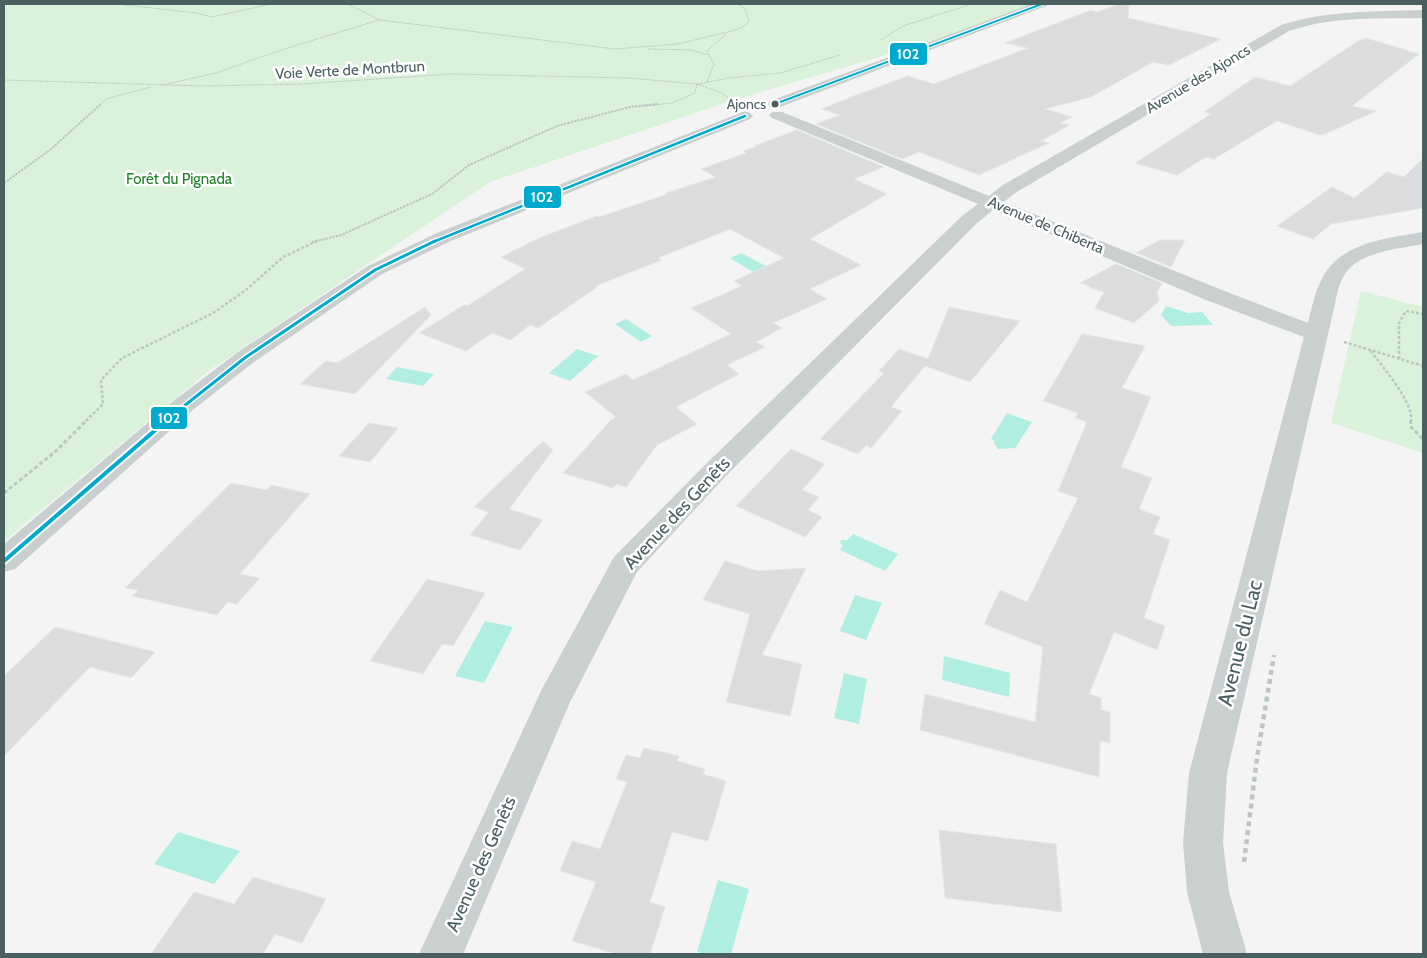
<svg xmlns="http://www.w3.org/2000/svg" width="1427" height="958" font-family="Cabin,sans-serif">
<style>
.green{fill:#daf2d9}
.water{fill:#afeee1}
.building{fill:#dbdcdd;stroke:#e5e6e6}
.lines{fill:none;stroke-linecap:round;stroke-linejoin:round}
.path-far4{stroke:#bbc8bf;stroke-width:1;stroke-dasharray:2 1;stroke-linecap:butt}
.path-far3{stroke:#bbc8bf;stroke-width:2;stroke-dasharray:2.5 1;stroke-linecap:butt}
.path-far2{stroke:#bbc8bf;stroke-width:2.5;stroke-dasharray:3 2;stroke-linecap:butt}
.path-far1{stroke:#bbc8bf;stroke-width:3;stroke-dasharray:4 2.5;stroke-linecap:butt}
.path{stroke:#bbc8bf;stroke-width:4.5;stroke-dasharray:5 4;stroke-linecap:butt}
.minor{fill:#cacfcf;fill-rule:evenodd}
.major{fill:#c9cfcf;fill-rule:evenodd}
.bus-1-far3-casing{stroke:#fff;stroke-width:4}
.bus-1-far2-casing{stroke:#fff;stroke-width:5}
.bus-1-far1-casing{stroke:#fff;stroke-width:6}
.bus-1-casing{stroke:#fff;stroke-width:8}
.bus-1-far3{stroke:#00a9ce;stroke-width:2}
.bus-1-far2{stroke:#00a9ce;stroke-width:2.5}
.bus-1-far1{stroke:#00a9ce;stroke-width:3}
.bus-1{stroke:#00a9ce;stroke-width:4}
.bus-dot{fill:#4a5f60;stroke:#fff;stroke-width:2}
.labels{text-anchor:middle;stroke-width:5;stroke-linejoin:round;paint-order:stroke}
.far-bus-label{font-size:14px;fill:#4a5f60;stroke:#fff;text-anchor:end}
.far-street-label{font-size:15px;fill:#4a5f60;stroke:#fff}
.far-park-label{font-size:15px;fill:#198322;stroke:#fff}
.street-label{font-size:18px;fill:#4a5f60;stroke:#fff}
.near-street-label{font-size:21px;fill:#4a5f60;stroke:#fff}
.line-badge{stroke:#fff;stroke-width:2}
.badge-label{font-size:14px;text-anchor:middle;font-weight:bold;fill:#fff}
</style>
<rect width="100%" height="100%" fill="#f4f4f4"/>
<g class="green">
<path d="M4,4H1045L991,24L734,100L490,182L210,370L4,541Z"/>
<path d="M1361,291L1423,307V453L1331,423Z"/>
</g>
<g class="water">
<path d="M741,253L766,266L759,271L757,270L753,272L730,258Z"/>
<path d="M1166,306L1188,313L1202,312L1213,325L1171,326L1161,315Z"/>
<path d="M626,319L652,336L641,342L615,324Z"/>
<path d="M577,349L598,356L570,381L549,373Z"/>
<path d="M397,367L434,374L423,386L386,379Z"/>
<path d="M1007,413L1032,422L1015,448L998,449L994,443L995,441L991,439Z"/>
<path d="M853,534L898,554L885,571L840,550L843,546L840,543L841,540H847Z"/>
<path d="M855,595L882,603L866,640L840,631Z"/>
<path d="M485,621L513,627L484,683L455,676Z"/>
<path d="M944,656L1010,673L1009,697L942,680Z"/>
<path d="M844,673L867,679L859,724L834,718Z"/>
<path d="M178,832L240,851L214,884L154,864Z"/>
<path d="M718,880L749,889L731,954H703L697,952Z"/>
</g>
<g class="building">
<path d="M1119,4H1129L1128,18L1221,39L1169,65L1153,62L1091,97L1045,109L1072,117L1060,123L1070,125L1041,141L1049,143L979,175L919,152L902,159L816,124L840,115L822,109L851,97L908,76L934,84L1028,48L1005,43L1091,10L1097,12Z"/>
<path d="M1366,38L1419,54L1352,106L1376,111L1325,134L1320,135L1277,121L1214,159L1206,157L1177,175L1135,163L1211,114L1204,112L1255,77L1290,86L1358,41Z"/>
<path d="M797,130L884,167L854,179L887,194L810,239L861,265L810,289L827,299L773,323L782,328L756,342L765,347L727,365L739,374L676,407L697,424L657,445L626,487L617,484L613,488L563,473L611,420L616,417L585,392L626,374L633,380L731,334L691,308L742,286L734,281L784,258L730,229L658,258L662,260L595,286L597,287L538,328L530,325L510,340L492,333L466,351L419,333L464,305L467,306L525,269L501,257L539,238L597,216L599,217L668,194L666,193L716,177L701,169L746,153L743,151L756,147L754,146Z"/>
<path d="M1423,158V208L1331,224L1313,239L1277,226L1332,187L1354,198L1387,172L1404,177Z"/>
<path d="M1160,240H1185L1171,267L1136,253Z"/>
<path d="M1116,264L1162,283L1157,293L1159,301L1134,323L1095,308L1104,292L1090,288L1091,287L1080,283Z"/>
<path d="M425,307L431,315L355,394L300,384L326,361L337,363Z"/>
<path d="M949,307L1020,321L970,382L925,366L891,407L902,411L871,448L866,445L858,454L820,439L884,373L879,371L899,349L928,359Z"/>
<path d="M1082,334L1145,346L1122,388L1151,397L1121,467L1152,478L1139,509L1160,517L1153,534L1170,540L1144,618L1165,626L1157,650L1114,632L1089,694L1101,698V710L1110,712V743L1100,741L1099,777L920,730L925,694L1035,722L1043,647L984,624L1000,590L1027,602L1078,498L1058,491L1087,422L1075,418L1078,413L1043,401Z"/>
<path d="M369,423L398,428L370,462L339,456Z"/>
<path d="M543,441L553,450L509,509L543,520L520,550L470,535L489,512L474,507Z"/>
<path d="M791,449L825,464L802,490L819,497L808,510L822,517L805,537L736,506Z"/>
<path d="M231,483L267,490L271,485L310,494L240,574L260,578L237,604L228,602L217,615L132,596L138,590L125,588Z"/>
<path d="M725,561L757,571L806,568L762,655L802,664L790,716L726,702L750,614L703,600Z"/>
<path d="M427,579L485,593L453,646L442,644L423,674L370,661Z"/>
<path d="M55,627L155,652L131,678L90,667L4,756V676Z"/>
<path d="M644,748L679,756L677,761L705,769L703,774L726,781L708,841L672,832L650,902L665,907L650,954H616L572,941L596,882L560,871L572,841L600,849L627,782L616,779L626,755L640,758Z"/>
<path d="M939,830L1056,844L1062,912L945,898Z"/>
<path d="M253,877L326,899L302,943L275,934L263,954H151L194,892L234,904Z"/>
</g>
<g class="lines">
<g class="path-far4">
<path d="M117,4L196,13L212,17L271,4"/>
<path d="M348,4L380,20L615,49L678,44L735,30L743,27L749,21L745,9L738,4"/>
<path d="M881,40L903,26L972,4"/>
<path d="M648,49L691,50L708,55"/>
<path d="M4,80L201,86L303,84L450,74L629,78L697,84L722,93L730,99"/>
<path d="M707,82L714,64L707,51L726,34"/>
<path d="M698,84L729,78L780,73L840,55"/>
<path d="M162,85L216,73L278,51L379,20"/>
<path d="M99,106L106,99L151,87"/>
<path d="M645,106L672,103L695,93L697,84"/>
</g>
<g class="path-far3">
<path d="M4,183L50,150L101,104"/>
<path d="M312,242L341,235L432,194L469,165L557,126L630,107L658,104"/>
</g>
<g class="path-far2">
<path d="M1344,342L1423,366"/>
<path d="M1371,351C1382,367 1414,402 1411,421"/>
<path d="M1399,359V323L1406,311L1423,314"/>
<path d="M86,421L103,404L101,380L122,358L213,313L246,290L283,257L317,241"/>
</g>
<g class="path-far1">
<path d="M1411,420L1410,426L1423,439"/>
<path d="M4,493L56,451L87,420"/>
</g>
<path class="path" d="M1244,862L1257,758L1274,655"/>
<path class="minor" d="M1423,10V18C1378,19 1333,16 1289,31L1015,193L1004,202L1222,290L1308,323C1312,307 1315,290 1324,275C1343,242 1389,238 1423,232V244C1399,249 1360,251 1345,274C1339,283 1337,294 1335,304L1227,773L1223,843L1229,892L1247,954H1203L1187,892L1183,843L1189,773L1304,337L1206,300L993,210L976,224L725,477L637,572L570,702L463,954H419L542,689L614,557L705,465L962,216L978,204L772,118L769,115L772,112H782L989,196L1003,185L1281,25C1327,10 1374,12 1423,10Z"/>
<g class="major">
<path d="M1032,4H1048L1046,6L780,107H770L768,104L770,101Z"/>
<path d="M745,111L750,113L753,116L750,119L451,241L382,274L254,362L194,409L15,569L4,572V544L176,399L238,352L368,266L437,233Z"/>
</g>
<g class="bus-1-far3-casing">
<path id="bus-1-far3" d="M775,104L1042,4"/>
</g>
<g class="bus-1-far2-casing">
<path id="bus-1-far2" d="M433,242L745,116"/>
</g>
<g class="bus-1-far1-casing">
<path id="bus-1-far1" d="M165,421L246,357L375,270L435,241"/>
</g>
<g class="bus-1-casing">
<path id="bus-1" d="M4,561L167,420"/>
</g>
<use href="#bus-1-far3" class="bus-1-far3"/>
<use href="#bus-1-far2" class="bus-1-far2"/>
<use href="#bus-1-far1" class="bus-1-far1"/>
<use href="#bus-1" class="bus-1"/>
</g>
<circle class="bus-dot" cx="775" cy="104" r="4.5"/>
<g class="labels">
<g class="far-bus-label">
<text x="766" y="109">Ajoncs</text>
</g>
<g class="far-street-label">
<text transform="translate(350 70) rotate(-3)" y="5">Voie Verte de Montbrun</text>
<text transform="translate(1198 79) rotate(-31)" y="5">Avenue des Ajoncs</text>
<text transform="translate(1046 225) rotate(23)" y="5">Avenue de Chiberta</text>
</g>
<g class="far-park-label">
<text x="179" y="184">Forêt du Pignada</text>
</g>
<g class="street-label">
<text transform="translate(677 513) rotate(-47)" y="6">Avenue des Genêts</text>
<text transform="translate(481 864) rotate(-66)" y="6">Avenue des Genêts</text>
</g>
<g class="near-street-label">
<text transform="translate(1240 643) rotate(-76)" y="7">Avenue du Lac</text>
</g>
</g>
<g class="line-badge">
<rect x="889" y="42" width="39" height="24" rx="5" fill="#00a9ce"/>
<rect x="523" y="185" width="39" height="24" rx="5" fill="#00a9ce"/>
<rect x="150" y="406" width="38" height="24" rx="5" fill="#00a9ce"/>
</g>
<g class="badge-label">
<text x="908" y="59">102</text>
<text x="542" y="202">102</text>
<text x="169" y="423">102</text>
</g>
<rect width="1427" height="958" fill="none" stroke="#4a5f60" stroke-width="10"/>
</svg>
